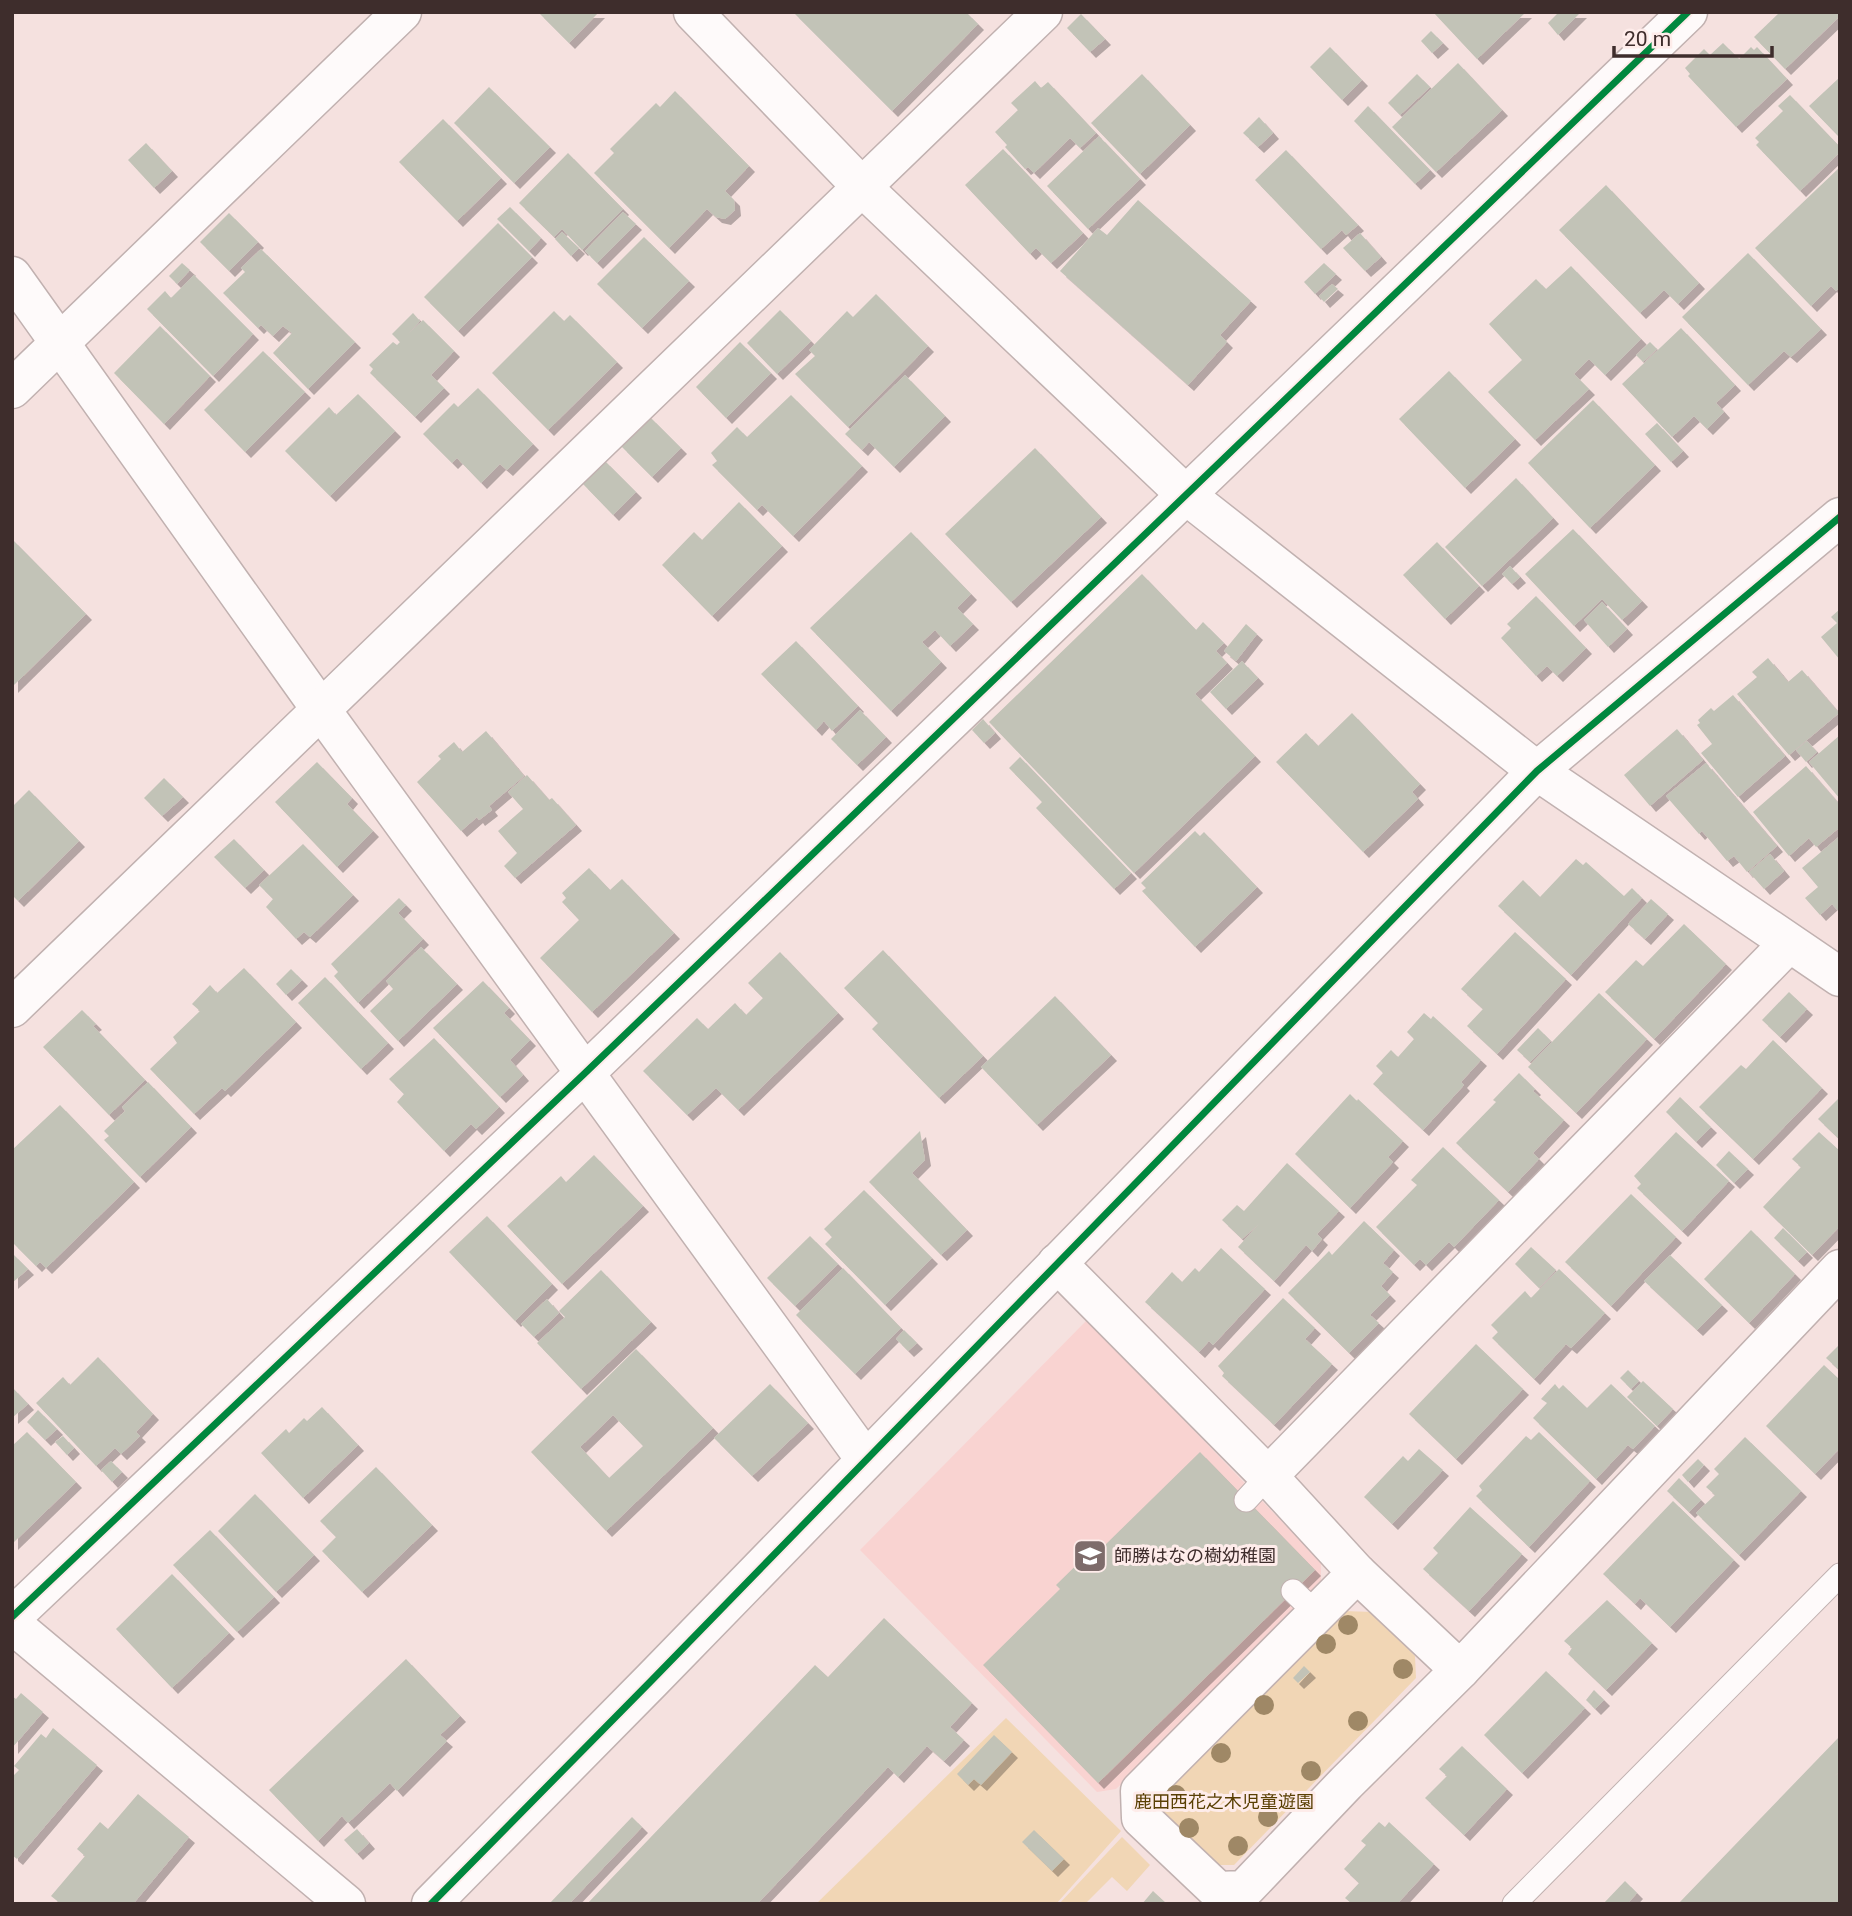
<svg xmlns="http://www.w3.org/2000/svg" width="1852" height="1916" font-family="Roboto,'Noto Sans JP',sans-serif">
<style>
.built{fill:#f9d3d1}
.green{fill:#f1d6b5}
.building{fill:#c2c3b7;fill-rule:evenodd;filter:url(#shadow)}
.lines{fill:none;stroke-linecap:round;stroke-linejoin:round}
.lane-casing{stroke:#c1b1b0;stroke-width:25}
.street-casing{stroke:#c1b1b0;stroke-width:41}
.secondary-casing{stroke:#c1b1b0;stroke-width:41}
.lane{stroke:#fefafa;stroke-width:23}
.street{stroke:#fefafa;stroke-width:38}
.secondary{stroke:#fefafa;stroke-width:38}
.cycleway-casing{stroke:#feecea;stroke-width:11}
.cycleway{stroke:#00873e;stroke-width:7}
.tree{fill:#9f8866}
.labels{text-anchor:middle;stroke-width:6;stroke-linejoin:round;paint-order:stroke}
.poi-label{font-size:18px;fill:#3e2d2c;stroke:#feecea;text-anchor:start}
.park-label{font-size:18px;fill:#593f03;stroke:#feecea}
</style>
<defs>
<filter id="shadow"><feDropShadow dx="6" dy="6" stdDeviation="0" flood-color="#0004"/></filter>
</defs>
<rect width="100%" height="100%" fill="#f5e1df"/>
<path class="built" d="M1087,1320L1321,1562V1588L1116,1789L1097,1792L860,1550Z"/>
<g class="green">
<path d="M1343,1611L1373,1612L1415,1656L1416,1678L1234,1865H1214L1161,1813L1160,1793Z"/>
<path d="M1006,1718L1121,1831L1056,1904H816Z"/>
<path d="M1122,1837L1150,1865L1127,1891L1112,1877L1085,1904H1059Z"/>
</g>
<g class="building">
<path d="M538,12H599L569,43Z"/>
<path d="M793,12H966L978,24L892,111Z"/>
<path d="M1433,12H1526L1477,59Z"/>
<path d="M1559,12H1581L1558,35L1548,23Z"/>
<path d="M1780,12H1839L1840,16L1785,69L1754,37Z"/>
<path d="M1081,14L1105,39L1090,52L1067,28Z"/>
<path d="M1431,31L1443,43L1432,53L1421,41Z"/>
<path d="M1723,43L1739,59L1751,47L1754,50L1757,47L1787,79L1736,127L1688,76L1690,74L1685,68L1704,49L1710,55Z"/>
<path d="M1330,47L1362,80L1342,100L1310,67Z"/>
<path d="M1458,63L1502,110L1436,172L1392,127Z"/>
<path d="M1142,74L1190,125L1140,174L1091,123Z"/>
<path d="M1417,74L1430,87L1400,115L1388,103Z"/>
<path d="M1840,77V138L1809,106Z"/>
<path d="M1035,81L1041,88L1048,82L1096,133L1080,148L1070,138L1034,173L1028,167L1025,169L1005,147L1007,145L995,132L1018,110L1011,103Z"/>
<path d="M489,87L550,147L514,183L454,123Z"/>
<path d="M675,91L749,166L725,191L734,200L735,210L725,219L716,217L707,209L669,248L594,173L614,153L610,149L656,103L660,107Z"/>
<path d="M1790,95L1840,147V152L1800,191L1756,145L1759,142L1755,138L1783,111L1778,106Z"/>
<path d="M1368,106L1430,170L1415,184L1354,121Z"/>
<path d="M1259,117L1273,133L1258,147L1243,133Z"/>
<path d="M443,119L501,178L457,221L399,162Z"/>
<path d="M1099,136L1140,179L1088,229L1047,186Z"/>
<path d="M146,143L172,171L154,188L128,160Z"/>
<path d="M1003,149L1083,233L1051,263L1036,248L1030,254L965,185Z"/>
<path d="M1286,150L1358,225L1346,235L1342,230L1321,249L1255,180Z"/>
<path d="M568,153L623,209L582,250L562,229L554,237L519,203Z"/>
<path d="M1840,167V287L1836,291L1831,286L1811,306L1755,248Z"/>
<path d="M1606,185L1699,283L1678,304L1664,290L1640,313L1559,230Z"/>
<path d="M1138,200L1251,301L1220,335L1227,342L1188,385L1060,271L1098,228L1107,235Z"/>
<path d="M510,207L541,238L529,251L497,219Z"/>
<path d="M623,212L636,224L597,263L585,251Z"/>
<path d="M229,213L258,242L229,271L200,242Z"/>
<path d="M498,223L532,257L458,331L424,297Z"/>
<path d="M562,232L579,248L571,256L555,239Z"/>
<path d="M1360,233L1381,257L1365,271L1343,248Z"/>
<path d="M644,237L689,281L642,328L597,284Z"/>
<path d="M261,249L355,342L308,389L273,353L292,333L283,326L273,336L261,325L258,328L223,293L245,272L241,268Z"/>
<path d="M1748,253L1821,329L1791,357L1784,351L1748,385L1682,317Z"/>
<path d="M182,263L190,270L177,284L169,276Z"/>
<path d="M1324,263L1336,274L1315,294L1304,282Z"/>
<path d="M1571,266L1641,339L1605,375L1589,359L1574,374L1589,389L1535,440L1488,392L1522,360L1489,324L1536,279L1546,289Z"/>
<path d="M194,275L253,334L213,376L147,309L165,291L171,298Z"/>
<path d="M1332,284L1338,289L1324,302L1319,296Z"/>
<path d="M876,294L928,346L848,427L795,374L815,356L809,350L847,311L853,317Z"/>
<path d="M780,310L811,341L777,374L747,343Z"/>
<path d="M554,311L564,321L570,315L617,362L548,430L492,373Z"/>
<path d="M413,313L420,321L408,334L423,320L454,351L431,375L444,388L415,417L370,373L373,369L369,365L393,342L397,345L400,342L392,334Z"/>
<path d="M160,326L210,376L164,424L114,373Z"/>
<path d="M1681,328L1735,385L1716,403L1724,412L1707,429L1694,416L1672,437L1622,384Z"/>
<path d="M740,342L771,373L726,418L696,387Z"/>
<path d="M1650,342L1657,349L1643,362L1636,355Z"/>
<path d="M263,351L305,392L245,452L204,410Z"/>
<path d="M1449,371L1515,439L1465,488L1399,419Z"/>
<path d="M905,375L945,416L894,467L869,442L862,450L845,434Z"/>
<path d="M478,388L533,444L507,470L500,464L481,483L457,458L452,463L423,434L454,403L458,407Z"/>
<path d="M358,394L395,431L330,496L285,451L329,407L336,415Z"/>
<path d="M791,395L862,466L793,536L762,505L757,510L712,465L717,461L711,453L737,427L747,437Z"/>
<path d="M1593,400L1655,465L1590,528L1528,463Z"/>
<path d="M650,417L681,448L652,477L621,446Z"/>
<path d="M1657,423L1683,451L1671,462L1645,434Z"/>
<path d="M1035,448L1101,517L1011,602L945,534Z"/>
<path d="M604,460L636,492L613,515L582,483Z"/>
<path d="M1516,478L1553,518L1482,586L1445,547Z"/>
<path d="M739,502L782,546L712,616L662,565L694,532L702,540Z"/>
<path d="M1573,529L1642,601L1622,620L1602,599L1574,626L1525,574Z"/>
<path d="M911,532L971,594L957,608L973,624L950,646L935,630L922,642L941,662L891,711L810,628Z"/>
<path d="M12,539L86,614L12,687Z"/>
<path d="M1437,542L1479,586L1445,619L1403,575Z"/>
<path d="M1510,566L1520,577L1512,584L1502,574Z"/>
<path d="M1142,574L1196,630L1203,622L1224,643L1216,651L1227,663L1195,694L1255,756L1134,873L989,722Z"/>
<path d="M1536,596L1586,648L1557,676L1547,666L1536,676L1501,638L1511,628L1507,624Z"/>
<path d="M1602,602L1627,629L1608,647L1584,620Z"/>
<path d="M1840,609V660L1821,637L1837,623L1831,617Z"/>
<path d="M1246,624L1257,634L1236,661L1224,651Z"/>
<path d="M796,641L858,706L832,731L824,721L816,730L761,674Z"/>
<path d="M1768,658L1788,682L1802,670L1839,713L1789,755L1737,694L1757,677L1752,672Z"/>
<path d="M1242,661L1258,678L1226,709L1210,692Z"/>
<path d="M1733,695L1785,756L1738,797L1701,753L1712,744L1697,725L1700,723L1698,720L1711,708L1714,711Z"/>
<path d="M860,710L886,737L857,765L831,739Z"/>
<path d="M1352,713L1420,784L1412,792L1418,799L1363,852L1276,762L1306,733L1318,746Z"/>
<path d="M983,719L995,733L984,743L972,730Z"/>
<path d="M1677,729L1703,760L1650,806L1624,775Z"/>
<path d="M486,731L524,776L489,806L492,810L479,820L477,817L461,831L417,782L441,759L438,756L454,742L462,752Z"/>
<path d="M1840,735V799L1809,762Z"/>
<path d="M1807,741L1817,752L1806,762L1796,750Z"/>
<path d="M1020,757L1131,873L1114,889L1036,808L1042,802L1009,768Z"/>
<path d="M317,762L352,798L347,804L373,831L337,867L275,802Z"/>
<path d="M1706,763L1777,846L1747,872L1734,856L1727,861L1702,831L1699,834L1666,796Z"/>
<path d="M1806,766L1840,805V827L1816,847L1809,838L1789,856L1753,812Z"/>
<path d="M527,775L549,800L552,798L576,825L515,878L504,866L517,853L498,831L523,809L508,792Z"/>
<path d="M164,778L183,797L162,816L144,798Z"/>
<path d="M29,790L79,841L18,901L12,895V807Z"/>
<path d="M1195,831L1200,836L1204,832L1257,887L1195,947L1142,891L1146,888L1141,883Z"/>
<path d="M1840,836V913L1832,904L1820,915L1805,898L1818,887L1802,868Z"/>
<path d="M234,839L264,870L245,888L214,857Z"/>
<path d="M303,844L353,895L310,937L304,932L296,939L266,907L273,899L259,885Z"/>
<path d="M1770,854L1784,871L1764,889L1749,872Z"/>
<path d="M1576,859L1583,865L1586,862L1624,896L1632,888L1642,898L1571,975L1498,906L1523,880L1540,897Z"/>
<path d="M589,868L610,890L622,879L674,933L592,1012L540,958L579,920L562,902L566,898L562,893Z"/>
<path d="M399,898L406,905L398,913L423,939L358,1003L334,976L338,972L331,964Z"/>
<path d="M1651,899L1668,914L1645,939L1628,924Z"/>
<path d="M1684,924L1726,964L1654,1039L1605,992L1636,960L1643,966Z"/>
<path d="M1515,932L1566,979L1497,1054L1467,1026L1483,1009L1461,989Z"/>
<path d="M421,947L457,984L398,1041L370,1011L393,989L386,981Z"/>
<path d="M883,950L983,1056L939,1098L872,1029L878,1023L844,988Z"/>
<path d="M780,952L838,1013L738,1110L716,1088L687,1115L643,1071L697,1018L708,1029L735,1003L746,1015L763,998L748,983Z"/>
<path d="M244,968L296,1022L225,1091L222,1088L194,1114L150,1069L177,1043L173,1037L200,1011L192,1004L210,985L217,993Z"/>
<path d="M291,969L302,980L286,995L276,984Z"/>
<path d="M325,977L388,1043L361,1069L298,1003Z"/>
<path d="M483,981L509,1008L504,1013L530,1040L510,1060L523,1075L500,1097L433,1028Z"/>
<path d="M1789,992L1807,1009L1780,1037L1762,1020Z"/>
<path d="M1599,993L1647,1039L1576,1113L1528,1067Z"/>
<path d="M1055,996L1111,1055L1037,1125L981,1067Z"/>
<path d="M82,1010L96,1024L93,1026L145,1080L109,1115L43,1047Z"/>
<path d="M1424,1013L1431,1019L1433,1016L1481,1060L1461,1082L1464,1085L1423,1130L1373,1084L1383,1073L1376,1066L1391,1050L1398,1057L1414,1039L1407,1032Z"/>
<path d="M1538,1028L1551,1041L1530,1062L1517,1050Z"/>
<path d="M434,1038L499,1107L476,1129L471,1124L444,1151L397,1102L404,1094L389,1079Z"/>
<path d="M1773,1040L1822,1088L1753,1159L1699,1107L1741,1065L1746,1069Z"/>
<path d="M1519,1073L1535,1089L1533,1091L1564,1120L1533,1153L1539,1159L1508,1192L1456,1143L1496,1102L1493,1100Z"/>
<path d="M148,1082L191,1127L140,1177L104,1140L109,1136L104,1131L125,1111L122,1107Z"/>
<path d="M1350,1094L1357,1101L1358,1099L1403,1141L1388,1157L1393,1162L1350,1208L1295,1154Z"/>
<path d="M1680,1097L1711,1127L1696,1142L1666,1112Z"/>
<path d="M1840,1097V1140L1818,1119Z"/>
<path d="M60,1105L134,1182L46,1268L40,1262L36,1266L12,1242V1150Z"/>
<path d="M920,1131L925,1160L912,1173L967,1230L941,1255L869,1182Z"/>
<path d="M1676,1132L1729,1181L1682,1231L1637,1188L1641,1184L1634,1176Z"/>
<path d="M1819,1132L1840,1151V1226L1812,1255L1763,1207L1801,1167L1792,1159Z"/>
<path d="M1443,1147L1499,1200L1454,1247L1449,1242L1426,1265L1420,1259L1414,1265L1376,1227L1417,1185L1411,1180Z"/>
<path d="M1729,1151L1748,1169L1734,1183L1716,1165Z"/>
<path d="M594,1155L643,1206L562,1284L507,1226L561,1176L566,1182Z"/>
<path d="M1287,1163L1339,1211L1317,1234L1322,1239L1312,1251L1306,1245L1274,1281L1238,1247L1259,1224L1242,1239L1222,1220L1237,1205L1244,1211Z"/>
<path d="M864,1190L932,1258L885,1305L825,1244L832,1237L824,1229Z"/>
<path d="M1631,1194L1676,1237L1611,1306L1565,1262Z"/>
<path d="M487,1216L552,1284L515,1321L449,1252Z"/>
<path d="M1364,1221L1394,1250L1383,1263L1393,1272L1381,1286L1390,1295L1370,1315L1379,1323L1349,1353L1288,1293L1329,1251L1332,1255Z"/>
<path d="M1783,1228L1807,1252L1798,1261L1774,1238Z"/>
<path d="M1751,1230L1795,1274L1749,1323L1704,1279Z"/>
<path d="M810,1236L838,1264L795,1306L767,1278Z"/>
<path d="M1531,1247L1556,1270L1539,1288L1515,1264Z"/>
<path d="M1221,1248L1265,1289L1213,1345L1209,1341L1199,1352L1145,1302L1172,1272L1182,1282L1195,1268L1199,1272Z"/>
<path d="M12,1253L28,1269L12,1283Z"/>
<path d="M1670,1255L1722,1305L1697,1330L1644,1281Z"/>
<path d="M843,1268L901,1328L855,1374L796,1315Z"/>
<path d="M1559,1269L1605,1313L1571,1348L1566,1344L1534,1379L1492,1338L1498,1332L1491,1325L1525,1291L1531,1298Z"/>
<path d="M601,1270L651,1322L581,1389L537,1343L565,1317L559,1311Z"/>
<path d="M1283,1298L1315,1328L1305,1339L1332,1364L1274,1425L1222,1376L1224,1373L1218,1366Z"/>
<path d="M547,1299L559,1313L534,1337L521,1324Z"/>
<path d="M904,1330L917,1343L908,1351L896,1339Z"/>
<path d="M1476,1344L1523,1389L1456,1459L1409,1414Z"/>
<path d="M1840,1344V1371L1826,1358Z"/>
<path d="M636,1349L713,1428L606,1531L531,1452ZM613,1415L643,1446L609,1478L580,1447Z"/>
<path d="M98,1357L153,1414L136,1432L140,1436L121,1454L115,1448L96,1466L36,1403L63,1377L70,1385Z"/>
<path d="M1824,1365L1840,1380V1448L1815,1474L1766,1426Z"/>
<path d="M1628,1370L1639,1381L1631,1389L1620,1378Z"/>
<path d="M1643,1381L1673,1409L1657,1426L1627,1397Z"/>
<path d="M770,1384L808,1423L752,1476L714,1438Z"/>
<path d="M1555,1384L1559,1389L1563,1385L1587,1408L1611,1384L1655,1426L1633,1449L1628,1445L1596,1479L1533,1418L1547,1403L1541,1399Z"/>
<path d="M12,1387L28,1404L12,1418Z"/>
<path d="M322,1407L358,1445L303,1498L261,1453L286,1429L289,1433L304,1418L307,1421Z"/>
<path d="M38,1410L57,1429L45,1440L27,1422Z"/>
<path d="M27,1432L76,1482L12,1544V1446Z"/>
<path d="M1539,1432L1590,1481L1529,1547L1476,1496L1482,1490L1479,1486L1526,1436L1531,1440Z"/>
<path d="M63,1436L74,1448L67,1455L55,1442Z"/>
<path d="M1745,1437L1801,1491L1739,1555L1696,1513L1715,1495L1706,1487L1719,1474L1714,1469Z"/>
<path d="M1419,1449L1443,1470L1392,1524L1364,1497L1403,1456L1408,1461Z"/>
<path d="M1200,1452L1315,1570L1098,1783L983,1665L1060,1589L1056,1585L1100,1542L1104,1546Z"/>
<path d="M1698,1459L1704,1465L1688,1482L1682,1475Z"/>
<path d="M111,1461L122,1472L112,1482L101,1470Z"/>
<path d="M376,1467L432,1525L362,1592L322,1551L336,1537L320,1521Z"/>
<path d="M1679,1478L1701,1500L1689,1512L1667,1491Z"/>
<path d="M255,1494L314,1555L276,1592L218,1531Z"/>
<path d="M1673,1501L1734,1560L1670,1627L1640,1598L1635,1604L1603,1574Z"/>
<path d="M1470,1507L1522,1554L1469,1611L1423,1569L1438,1553L1433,1548Z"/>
<path d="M210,1530L274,1597L237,1632L173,1565Z"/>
<path d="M172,1574L229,1633L172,1688L116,1629Z"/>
<path d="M1607,1600L1652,1643L1606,1690L1568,1654L1572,1648L1564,1641Z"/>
<path d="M884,1618L972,1703L950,1727L964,1740L944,1761L927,1746L898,1777L888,1767L757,1904H587L815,1665L828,1677Z"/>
<path d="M406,1659L460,1716L440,1735L447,1741L397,1791L390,1783L348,1823L342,1816L318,1841L269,1790Z"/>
<path d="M1304,1666L1310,1672L1298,1683L1293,1678Z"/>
<path d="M1546,1671L1585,1708L1522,1773L1484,1735Z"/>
<path d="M1594,1690L1604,1700L1595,1709L1586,1700Z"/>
<path d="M21,1693L43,1712L12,1748V1696L16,1699Z"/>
<path d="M53,1728L97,1765L17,1859L12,1855V1777L19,1770L14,1766L41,1734L46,1738Z"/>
<path d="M994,1735L1012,1752L981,1785L974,1779L968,1785L957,1774Z"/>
<path d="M1840,1736V1771L1833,1777L1840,1772V1904H1678Z"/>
<path d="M1462,1746L1507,1789L1464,1835L1425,1798L1447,1776L1439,1769Z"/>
<path d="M138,1794L189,1837L133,1904H61L51,1896L85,1856L77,1849L100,1822L108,1829Z"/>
<path d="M632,1817L642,1827L569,1904H549Z"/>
<path d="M1379,1822L1385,1827L1389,1822L1434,1864L1397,1904H1352L1345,1898L1359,1883L1344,1869L1366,1845L1361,1841Z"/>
<path d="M357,1829L369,1843L357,1854L344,1840Z"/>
<path d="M1034,1830L1064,1859L1052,1871L1022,1842Z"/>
<path d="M1625,1881L1637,1893L1627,1904H1603Z"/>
<path d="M1153,1891L1167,1904H1142Z"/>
</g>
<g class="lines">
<g class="lane-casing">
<g id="lane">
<path d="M1246,1500L1268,1476"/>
<path d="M1293,1591L1317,1614"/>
<path d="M1514,1904L1840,1575"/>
</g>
</g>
<g class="street-casing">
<g id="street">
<path d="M12,276L322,711L865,1459"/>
<path d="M12,389L402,12"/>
<path d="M1537,771L1840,977"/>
<path d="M12,1008L1043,12"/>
<path d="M1057,1263L1268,1476L1357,1573L1460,1670L1840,1269"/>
<path d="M1268,1476L1788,944"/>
<path d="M1357,1573L1140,1791L1141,1818L1218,1891L1244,1890L1346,1783L1460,1670"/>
<path d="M12,1617L584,1074L1688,12"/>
<path d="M12,1624L346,1904"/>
</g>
</g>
<g class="secondary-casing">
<g id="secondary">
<path d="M693,12L862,187L1186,495L1537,771"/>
<path d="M431,1904L652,1680L1537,771L1840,517"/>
</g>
</g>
<use href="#lane" class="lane"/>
<use href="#street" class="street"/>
<use href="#secondary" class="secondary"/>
<g class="cycleway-casing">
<g id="cycleway">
<path d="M12,1617L584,1074L1688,12"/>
<path d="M431,1904L652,1680L1537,771L1840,517"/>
</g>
</g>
<use href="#cycleway" class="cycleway"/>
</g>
<g class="tree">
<circle cx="1348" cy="1625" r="10"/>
<circle cx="1326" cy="1644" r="10"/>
<circle cx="1403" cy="1669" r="10"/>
<circle cx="1264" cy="1705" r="10"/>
<circle cx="1358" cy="1721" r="10"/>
<circle cx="1221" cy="1753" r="10"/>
<circle cx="1311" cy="1771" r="10"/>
<circle cx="1176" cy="1795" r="10"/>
<circle cx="1268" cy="1817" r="10"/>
<circle cx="1189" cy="1828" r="10"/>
<circle cx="1238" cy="1846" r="10"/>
</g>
<defs>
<g id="school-square" transform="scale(1.75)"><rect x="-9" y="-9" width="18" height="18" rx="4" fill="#7e6c6b" stroke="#feecea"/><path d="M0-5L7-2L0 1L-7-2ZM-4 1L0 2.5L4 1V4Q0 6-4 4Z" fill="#fff"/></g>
</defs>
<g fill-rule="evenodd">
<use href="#school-square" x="1090" y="1556"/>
</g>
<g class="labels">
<g class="poi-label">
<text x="1114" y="1562">師勝はなの樹幼稚園</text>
</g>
<g class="park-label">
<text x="1224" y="1808">鹿田西花之木児童遊園</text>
</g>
</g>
<rect width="1852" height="1916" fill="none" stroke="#3e2d2c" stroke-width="28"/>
<path d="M1614 46v10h158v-10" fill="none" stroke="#3e2d2c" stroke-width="3.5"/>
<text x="1624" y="46" font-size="21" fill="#3e2d2c" stroke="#feecea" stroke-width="5" paint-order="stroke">20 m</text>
</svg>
